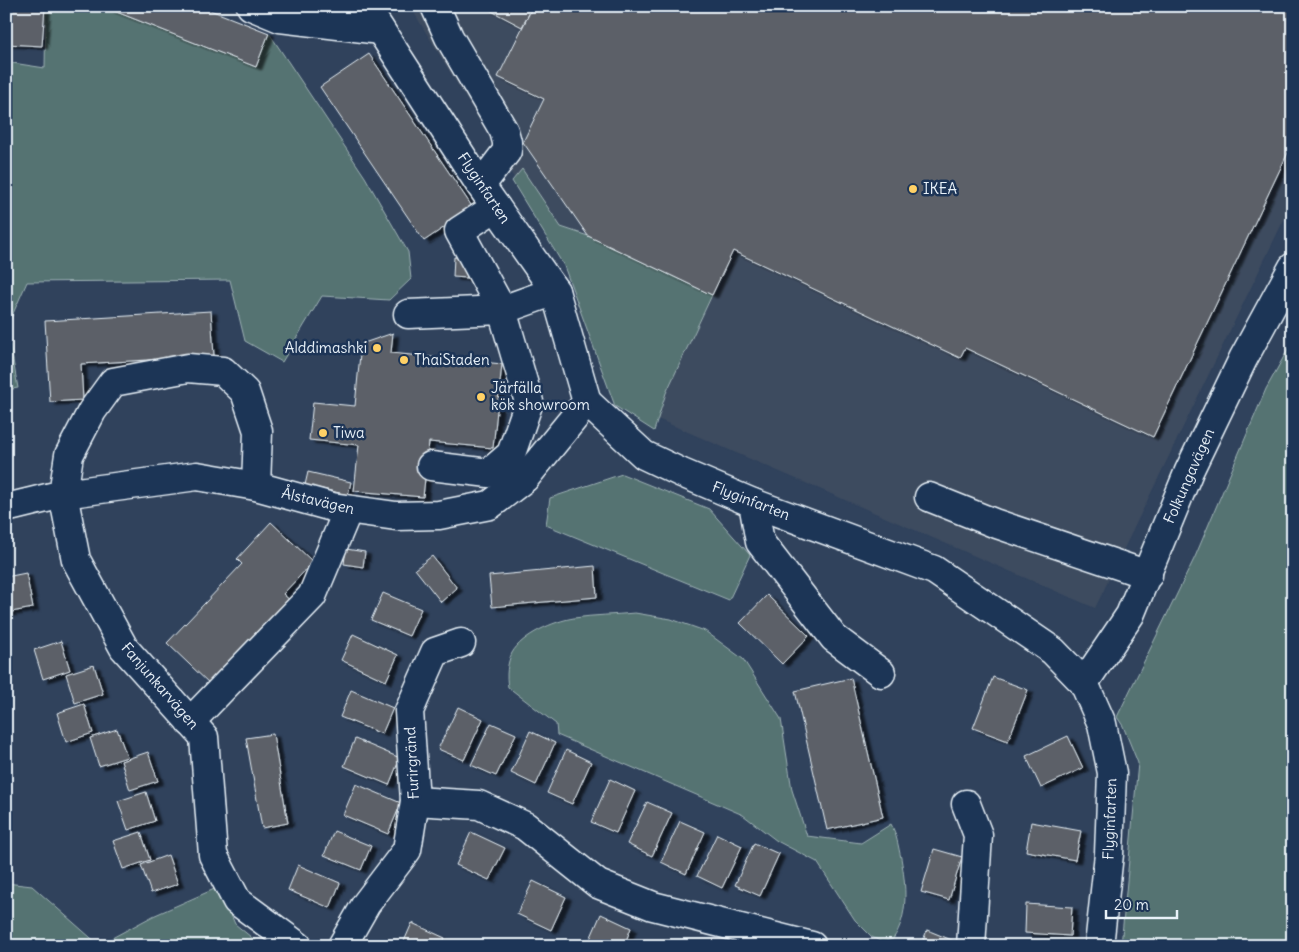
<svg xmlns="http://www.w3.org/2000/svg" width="1299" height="952" font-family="Delius,sans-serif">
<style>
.built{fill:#3d4b5f}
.green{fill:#557372;stroke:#9eb2b5}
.building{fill:#5c6167;stroke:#e8f1f8;filter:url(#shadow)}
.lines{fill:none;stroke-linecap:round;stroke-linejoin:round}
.minor-casing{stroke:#e8f1f8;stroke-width:31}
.minor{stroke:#1d3557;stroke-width:28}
.poi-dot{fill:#ffd166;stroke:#1d3557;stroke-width:2}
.labels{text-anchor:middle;stroke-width:5;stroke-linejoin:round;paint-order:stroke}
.street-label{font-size:15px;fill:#e8f1f8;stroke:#1d3557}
.poi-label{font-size:15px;fill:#e8f1f8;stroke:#1d3557;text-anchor:start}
</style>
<defs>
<filter id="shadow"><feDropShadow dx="5.5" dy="3" stdDeviation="1" flood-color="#0009"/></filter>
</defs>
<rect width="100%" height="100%" fill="#30425c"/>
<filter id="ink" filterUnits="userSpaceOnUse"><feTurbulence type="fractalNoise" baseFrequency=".02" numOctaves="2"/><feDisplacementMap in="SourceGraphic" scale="10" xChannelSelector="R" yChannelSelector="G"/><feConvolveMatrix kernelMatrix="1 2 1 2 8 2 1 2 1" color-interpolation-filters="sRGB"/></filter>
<g filter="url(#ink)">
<path class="built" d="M410,6H1293V201L1095,608L637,410L562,257Z"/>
<g class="green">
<path d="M46,6H110L109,9L255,66L269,33L365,177L408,252L411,279L389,300L322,296L282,362L245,341L230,280L27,282L7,327L18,388L6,390V62L45,68Z"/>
<path d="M522,169L561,227L588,236L712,295L666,393L654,431L615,406L564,266L512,181Z"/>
<path d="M1293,340V946H1121L1138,763L1123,726L1117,717L1195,557L1266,389Z"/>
<path d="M622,474L709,509L750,555L729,600L546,525L550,498Z"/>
<path d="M635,613L671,619L705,631L743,659L781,719L792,790L807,836L861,843L891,824C897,835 898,846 901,858C906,886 909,915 893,939L882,942L872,937L855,920L817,862L777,841L743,815L557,735L556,724L508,687C506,676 507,663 512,653C522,635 554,621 574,618C594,615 615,615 635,613Z"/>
<path d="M6,883L32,886L99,945L153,916L219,887L235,924L262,946H6Z"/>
</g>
<g class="building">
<path d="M6,6L45,7L42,46L6,44Z"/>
<path d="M110,6H200L269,33L256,67L109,9Z"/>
<path d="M482,6H533L522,27Z"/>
<path d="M533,6H1293V142L1153,437L965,348L960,358L733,251L712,295L588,236L523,142L544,99L498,77Z"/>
<path d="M369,54L473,208L424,241L320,87Z"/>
<path d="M454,257L469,258L467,278L453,277Z"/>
<path d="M211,311L214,356L81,364L83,400L50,402L45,321Z"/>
<path d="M393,333L391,353L502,364L493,448L429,442L423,497L354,491L359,445L309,440L313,402L355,406L361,344Z"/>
<path d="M308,472L351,482L348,495L305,485Z"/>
<path d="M271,522L313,562L283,594L293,603L212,686L167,643L242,564L237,559Z"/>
<path d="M346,549L365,552L363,567L344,564Z"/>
<path d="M432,556L457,588L441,602L415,569Z"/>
<path d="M595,566L597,597L492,607L489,576Z"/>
<path d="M26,573L33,608L6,613V577Z"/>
<path d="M383,593L421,609L409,636L371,620Z"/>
<path d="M767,595L809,636L782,664L740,623Z"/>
<path d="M353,634L398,655L386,681L341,660Z"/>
<path d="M61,641L70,670L43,679L34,650Z"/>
<path d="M94,665L103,694L75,703L66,674Z"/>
<path d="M993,677L1028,690L1008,741L973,728Z"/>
<path d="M851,678L883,817L827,830L795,691Z"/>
<path d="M351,690L393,708L382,734L340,717Z"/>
<path d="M84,704L93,733L66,742L57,713Z"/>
<path d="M458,707L483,719L464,760L438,749Z"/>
<path d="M491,723L516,734L496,776L471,765Z"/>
<path d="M117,729L127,757L99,766L90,738Z"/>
<path d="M530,731L555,743L536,785L511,773Z"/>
<path d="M273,734L288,823L262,828L246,738Z"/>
<path d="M1068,736L1083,768L1041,788L1026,756Z"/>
<path d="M355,739L400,758L389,785L344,766Z"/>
<path d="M566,750L591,762L572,804L547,793Z"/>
<path d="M148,752L158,781L130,790L121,761Z"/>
<path d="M610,779L635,791L616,833L591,822Z"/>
<path d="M356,784L401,803L388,834L343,815Z"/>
<path d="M146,792L155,821L128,830L118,801Z"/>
<path d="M647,802L672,813L652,856L627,844Z"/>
<path d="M680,821L705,832L686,874L661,862Z"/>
<path d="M1031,822L1081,831L1075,860L1026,851Z"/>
<path d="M334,831L371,846L361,870L324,855Z"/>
<path d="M141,832L150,860L123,869L113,841Z"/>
<path d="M471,832L505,848L489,880L456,865Z"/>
<path d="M717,834L742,846L722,888L697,876Z"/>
<path d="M754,843L779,854L760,896L735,885Z"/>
<path d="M934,849L962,857L949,900L921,892Z"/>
<path d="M168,855L178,884L151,893L141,865Z"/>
<path d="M298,865L340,883L330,908L288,890Z"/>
<path d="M533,881L566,897L551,930L517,914Z"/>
<path d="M1026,904L1072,907L1070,936L1025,933Z"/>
<path d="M601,914L631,928L624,946H587Z"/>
<path d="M412,923L445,938L442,946H402Z"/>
<path d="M927,930L954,941L952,946H921Z"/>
<path d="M655,942L665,946H653Z"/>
</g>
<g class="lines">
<g class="minor-casing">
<g id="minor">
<path d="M251,6L280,18L380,30"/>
<path d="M365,6L479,183L555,291L587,402L644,455L682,473L753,503L934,570L1053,651L1084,683L1102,724L1112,773L1109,854L1099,946"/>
<path d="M435,6L449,37L504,131L507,142V151L481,185"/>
<path d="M408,314L502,310L555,291"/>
<path d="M431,466L489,473L511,454L529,402L502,310L459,231L496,207"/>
<path d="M256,486L258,431L245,392L223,371L188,368L113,382L92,411L69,455L63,494L76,560L124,648L204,737L213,855L237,901L298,946"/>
<path d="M929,497L994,523L1148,575"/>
<path d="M753,503L760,542L834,638L881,673"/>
<path d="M6,508L63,494L197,476L256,486L332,507L396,516L439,515L490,505L525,478L587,402"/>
<path d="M1084,683L1130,615L1189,471L1243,359L1293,267"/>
<path d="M190,722L312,596L348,510"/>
<path d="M415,801L479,805L525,826L598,884L653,906L812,946"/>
<path d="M966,804L978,835L971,946"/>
<path d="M342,946L366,904L407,850L415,801L409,711L435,652L461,643"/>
</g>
</g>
<use href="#minor" class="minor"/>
</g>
</g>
<g class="poi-dot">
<circle cx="913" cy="189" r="5"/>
<circle cx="377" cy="348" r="5"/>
<circle cx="404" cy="360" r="5"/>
<circle cx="481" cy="397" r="5"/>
<circle cx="323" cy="433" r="5"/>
</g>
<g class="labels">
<g class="street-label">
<text transform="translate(484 188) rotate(56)" y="5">Flyginfarten</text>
<text transform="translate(1189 476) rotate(-66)" y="5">Folkungavägen</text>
<text transform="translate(318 501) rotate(13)" y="5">Ålstavägen</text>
<text transform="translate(751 501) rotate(21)" y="5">Flyginfarten</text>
<text transform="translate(160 686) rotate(49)" y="5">Fanjunkarvägen</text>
<text transform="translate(412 763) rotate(-93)" y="5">Furirgränd</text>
<text transform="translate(1110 819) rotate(-88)" y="5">Flyginfarten</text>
</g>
<g class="poi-label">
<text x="923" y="194">IKEA</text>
<text x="367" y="353" text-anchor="end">Alddimashki</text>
<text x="414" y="365">ThaiStaden</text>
<text x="491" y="393">Järfälla<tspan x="491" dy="17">kök showroom</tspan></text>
<text x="333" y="438">Tiwa</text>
</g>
</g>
<rect width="1299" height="952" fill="none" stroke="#1d3557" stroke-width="25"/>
<rect x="12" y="12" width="1274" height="927" fill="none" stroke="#e8f1f8" stroke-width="2" filter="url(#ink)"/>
<path d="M1106 910v8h71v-8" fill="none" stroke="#e8f1f8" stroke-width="2.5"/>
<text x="1114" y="910" font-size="15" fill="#e8f1f8" stroke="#1d3557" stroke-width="4" paint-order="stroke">20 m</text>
</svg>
